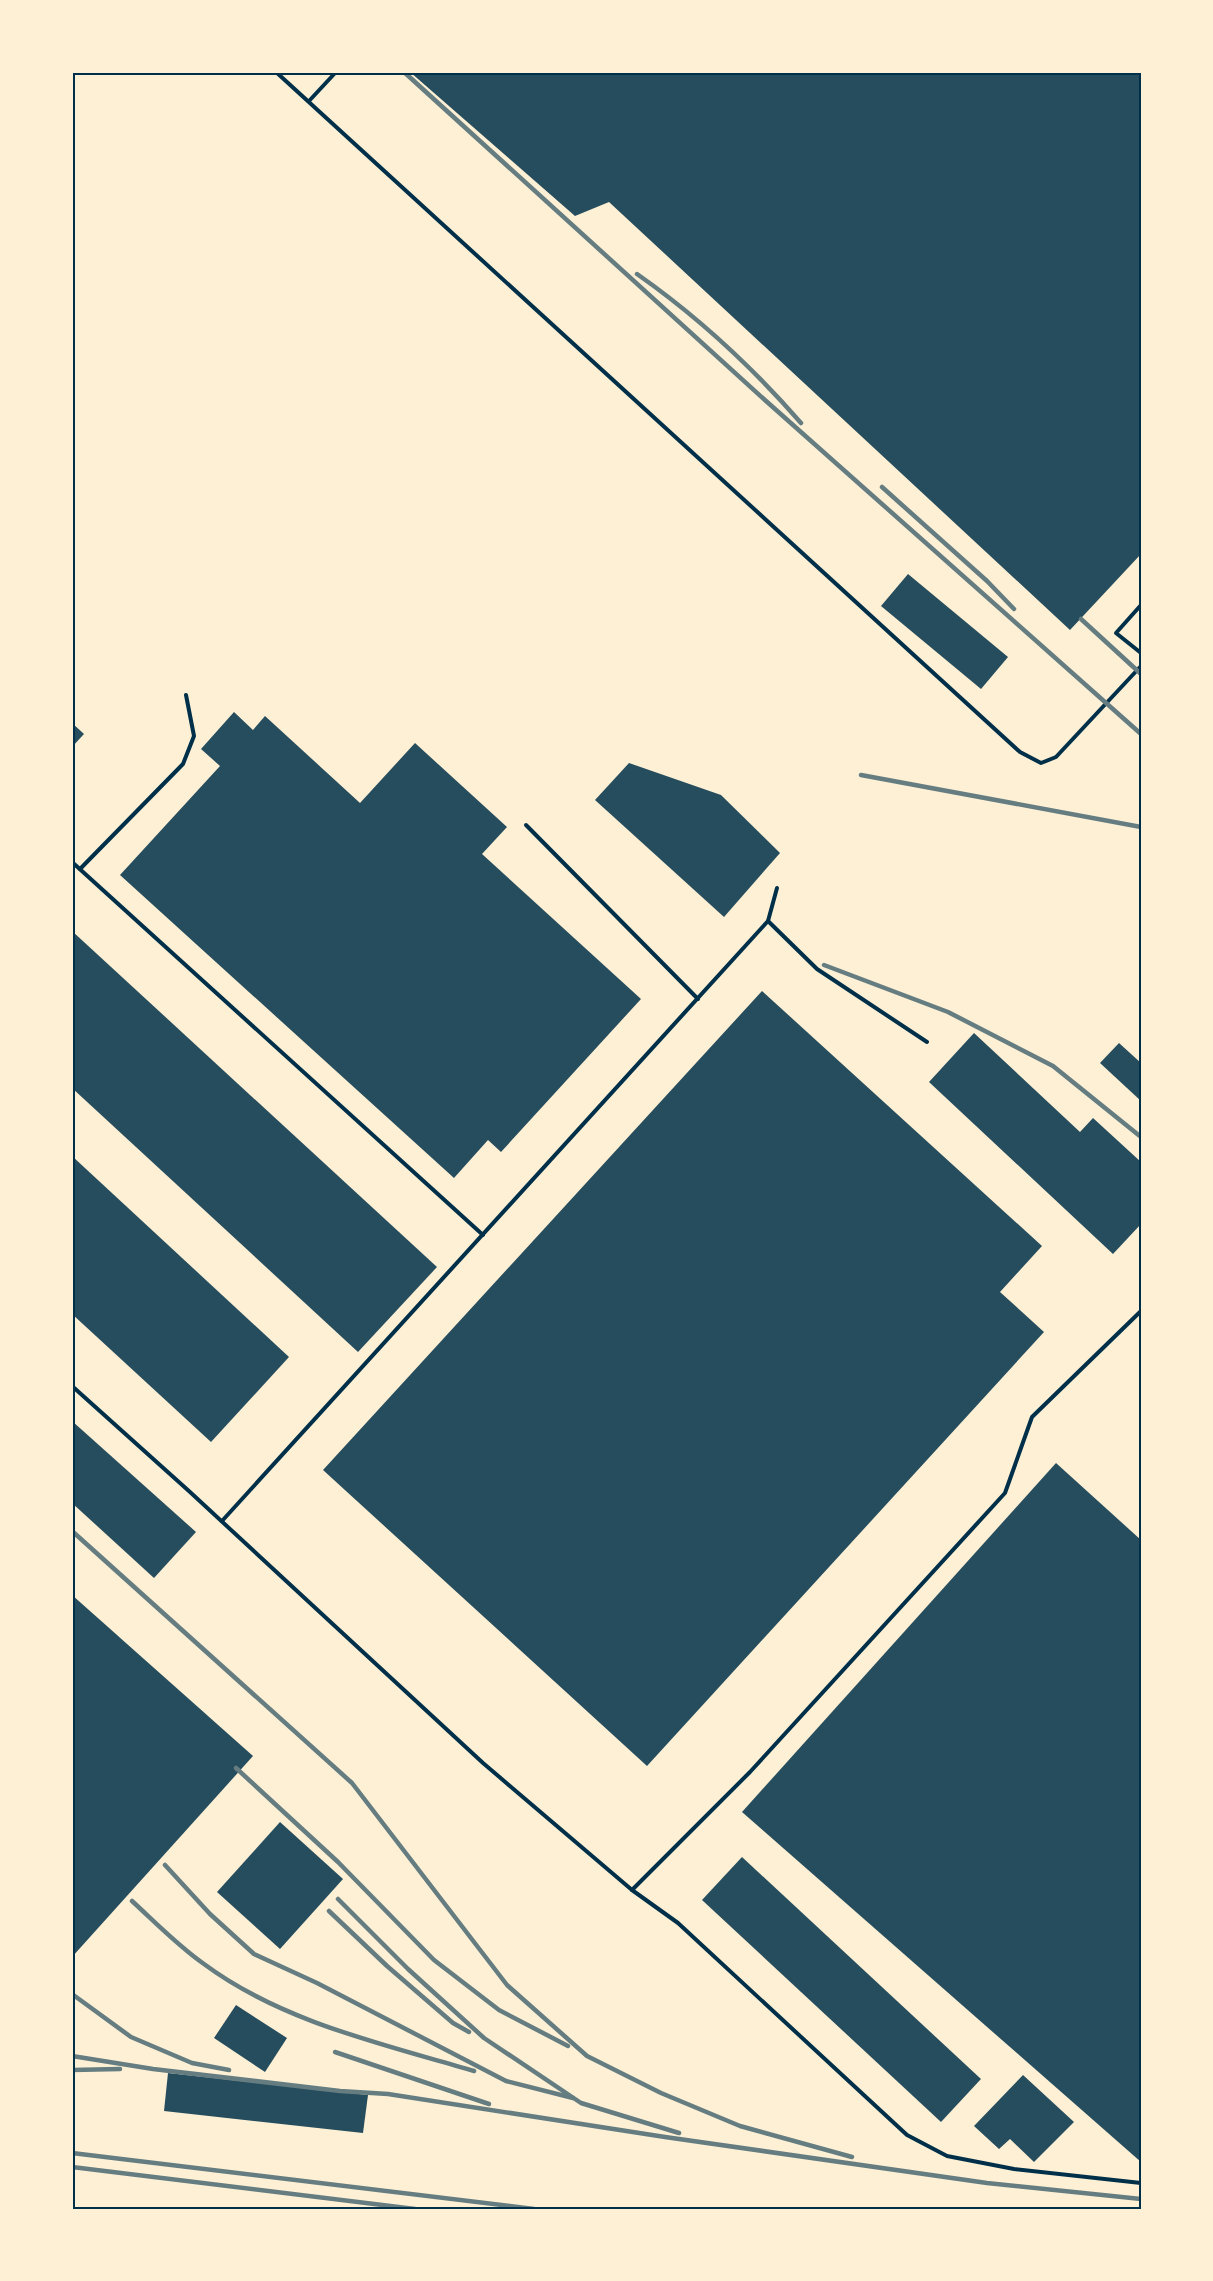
<svg xmlns="http://www.w3.org/2000/svg" width="1213" height="2281" font-family="Georgia,serif">
<style>
.building{fill:#264d5e}
.lines{fill:none;stroke-linecap:round;stroke-linejoin:round}
.service{stroke:#003049;stroke-width:4}
.rail{stroke:#657d81;stroke-width:4.5}
.neatline{fill:none;stroke:#003049;stroke-width:2}
</style>
<rect width="100%" height="100%" fill="#fdf0d5"/>
<g class="building">
<path d="M410,72H1141V554L1070,630L609,202L575,216Z"/>
<path d="M908,574L1008,657L981,689L881,606Z"/>
<path d="M234,712L253,730L265,716L360,803L415,743L507,827L482,854L641,999L501,1152L488,1140L454,1178L120,875L220,766L201,749Z"/>
<path d="M72,723L84,734L72,747Z"/>
<path d="M629,763L721,795L780,853L724,917L595,800Z"/>
<path d="M72,931L437,1267L358,1352L72,1088Z"/>
<path d="M762,991L1042,1246L1000,1292L1044,1332L647,1766L323,1470Z"/>
<path d="M974,1033L1080,1132L1093,1118L1141,1162V1224L1113,1254L929,1082Z"/>
<path d="M1119,1043L1141,1063V1101L1100,1063Z"/>
<path d="M72,1156L289,1357L211,1442L72,1314Z"/>
<path d="M72,1421L196,1532L154,1578L72,1503Z"/>
<path d="M1056,1463L1141,1540V2162L742,1812Z"/>
<path d="M72,1595L253,1756L72,1957Z"/>
<path d="M280,1822L343,1879L280,1949L217,1892Z"/>
<path d="M742,1857L981,2079L941,2122L702,1900Z"/>
<path d="M236,2005L287,2038L265,2072L214,2038Z"/>
<path d="M168,2073L368,2095L363,2133L164,2111Z"/>
<path d="M1023,2075L1074,2122L1034,2162L1010,2139L999,2149L974,2126Z"/>
</g>
<g class="lines">
<g class="service">
<path d="M276,72L1020,752L1041,763L1056,757L1141,666"/>
<path d="M309,101L336,72"/>
<path d="M1141,605L1116,633L1141,653"/>
<path d="M526,825L698,999"/>
<path d="M72,862L483,1235"/>
<path d="M80,869L183,764L194,736L186,695"/>
<path d="M768,921L777,888"/>
<path d="M72,1386L190,1492L483,1763L632,1890L678,1923L907,2135L947,2156L1014,2169L1141,2183"/>
<path d="M222,1521L768,921L817,969L927,1042"/>
<path d="M632,1890L750,1772L1005,1493L1032,1417L1141,1311"/>
</g>
<g class="rail">
<path d="M404,72L766,401L1141,734"/>
<path d="M637,274C697,316 753,368 801,423"/>
<path d="M882,487L987,581L1014,609"/>
<path d="M1081,619L1141,674"/>
<path d="M861,775L1141,827"/>
<path d="M824,965L948,1012L1053,1066L1141,1137"/>
<path d="M72,1531L352,1783L507,1985L587,2056L661,2093L740,2126L852,2157"/>
<path d="M236,1768L338,1862L434,1960L499,2010L568,2046"/>
<path d="M165,1865L210,1914L254,1954L317,1983L506,2081L573,2098"/>
<path d="M338,1899L408,1969L484,2038L581,2103L679,2133"/>
<path d="M132,1901C155,1922 178,1946 204,1964C282,2022 383,2044 474,2071"/>
<path d="M329,1911L387,1966L453,2023L469,2032"/>
<path d="M72,1994L131,2037L192,2063L229,2070"/>
<path d="M335,2052L489,2104"/>
<path d="M72,2056L153,2069L340,2091L388,2094L665,2137L987,2183L1141,2199"/>
<path d="M72,2070L120,2069"/>
<path d="M72,2153L534,2209"/>
<path d="M72,2167L415,2209"/>
</g>
</g>
<rect width="1213" height="2281" fill="none" stroke="#fdf0d5" stroke-width="147"/>
<rect x="74" y="74" width="1066" height="2134" class="neatline"/>
</svg>
